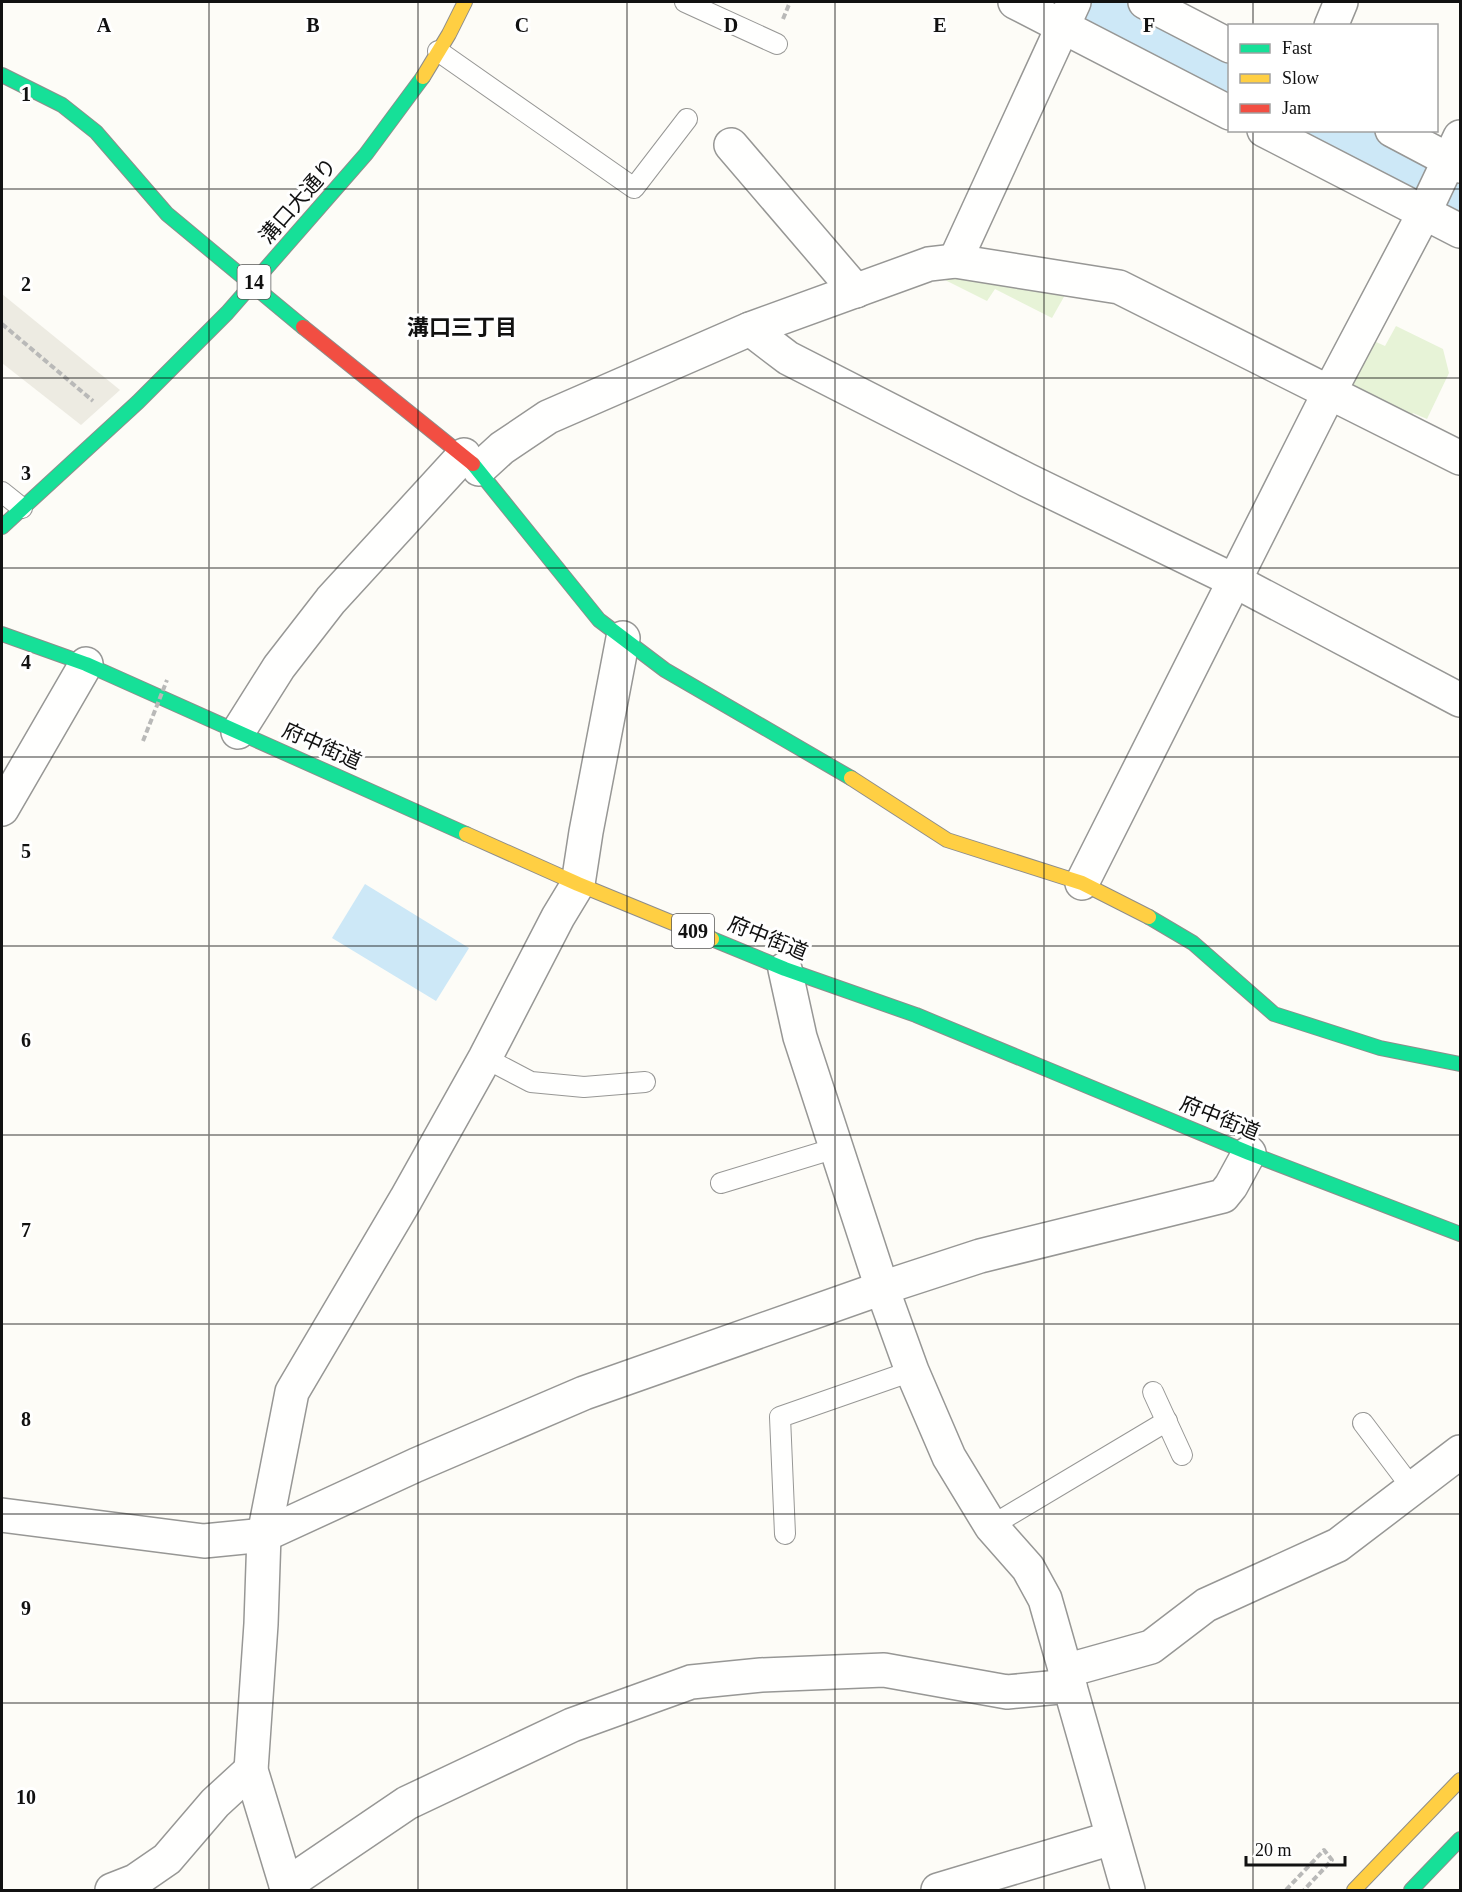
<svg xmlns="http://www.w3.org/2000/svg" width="1462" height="1892" font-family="'Times New Roman','Noto Sans JP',serif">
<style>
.green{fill:#e7f3d7}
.plaza{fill:#edebe2}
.water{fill:#cde8f7}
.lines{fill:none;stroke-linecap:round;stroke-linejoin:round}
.river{stroke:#cde8f7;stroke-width:58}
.lane-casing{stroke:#979795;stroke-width:22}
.street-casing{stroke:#979795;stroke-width:36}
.fast-casing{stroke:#8e8d8b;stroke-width:16}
.slow-casing{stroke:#8e8d8b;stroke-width:16}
.jam-casing{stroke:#8e8d8b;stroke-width:16}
.path{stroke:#b9b9b8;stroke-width:4;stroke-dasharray:6 3;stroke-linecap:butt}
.lane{stroke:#fffffe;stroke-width:20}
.street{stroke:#fffffe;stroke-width:33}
.fast{stroke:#16e098;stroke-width:14}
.slow{stroke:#ffcf43;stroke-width:14}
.jam{stroke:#f24e42;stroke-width:14}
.path-bridge{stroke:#b9b9b8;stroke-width:4;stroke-dasharray:6 3;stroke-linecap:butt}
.grid{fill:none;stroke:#111;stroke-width:1.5;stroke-opacity:0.55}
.labels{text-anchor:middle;stroke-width:6;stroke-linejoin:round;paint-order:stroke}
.shield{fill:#fff;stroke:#585858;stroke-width:1.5}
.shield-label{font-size:20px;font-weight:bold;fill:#111}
.street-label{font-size:21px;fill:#111;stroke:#fff}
.neighbourhood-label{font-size:22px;font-weight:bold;fill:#111;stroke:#fff}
.grid-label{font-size:20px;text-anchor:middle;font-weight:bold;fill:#111;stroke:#fff;stroke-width:6;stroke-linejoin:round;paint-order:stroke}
</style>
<rect width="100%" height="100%" fill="#fdfcf7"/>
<g class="green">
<path d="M947,274L1065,295L1052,318L995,289L987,301L943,279Z"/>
<path d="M1396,326L1443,349L1449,373L1427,419L1413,413L1408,422L1348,394L1374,341L1385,346Z"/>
</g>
<path class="plaza" d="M2,294L120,390L81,425L2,363Z"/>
<path class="water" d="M365,884L469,948L436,1001L332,938Z"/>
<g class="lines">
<g class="river">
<path d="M1076,2L1230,81"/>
<path d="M1325,130L1460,199"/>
</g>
<g class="lane-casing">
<g id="lane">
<path d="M685,2L777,44"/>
<path d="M438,51L634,188L687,119"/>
<path d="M2,492L22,508"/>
<path d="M485,1058L531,1082L584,1087L645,1082"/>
<path d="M721,1183L836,1148"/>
<path d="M1153,1392L1182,1455"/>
<path d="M1363,1423L1412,1488"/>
<path d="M991,1526L1167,1421"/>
<path d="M785,1534L780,1417L912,1371"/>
</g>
</g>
<g class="street-casing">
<g id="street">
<path d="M1015,2L1230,113"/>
<path d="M1145,2L1230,46"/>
<path d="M1331,26L1341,2"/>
<path d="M1264,130L1460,231"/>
<path d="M1392,130L1460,166"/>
<path d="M731,145L856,291"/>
<path d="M955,261L1074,2"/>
<path d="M750,329L788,358L1027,480L1235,581L1460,700"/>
<path d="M479,469L502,448L548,417L750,329L929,264L955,261L1119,287L1460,458"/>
<path d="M238,732L279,667L331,600L464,455"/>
<path d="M2,809L86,664"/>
<path d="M1082,883L1330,391L1424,213L1460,137"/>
<path d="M785,969L800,1037L882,1288L912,1371L949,1457L991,1526L1028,1568L1045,1599L1128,1890"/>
<path d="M2,1515L204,1541L264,1535L416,1465L584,1393L882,1288L980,1256L1223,1196L1231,1186L1249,1153"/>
<path d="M1065,1671L1151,1647L1206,1605L1338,1545L1460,1452"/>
<path d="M286,1885L407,1803L572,1725L691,1682L761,1675L884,1670L1007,1692L1070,1686"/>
<path d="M112,1890L135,1881L167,1859L215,1803L251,1770"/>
<path d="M290,1890L286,1885L251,1770L261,1624L264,1535L292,1392L406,1199L485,1058L558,917L578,884L586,832L623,638"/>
<path d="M938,1890L1112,1838"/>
</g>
</g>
<g class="fast-casing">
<g id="fast">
<path d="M2,75L62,105L96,132L167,214L303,327"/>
<path d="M473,464L599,620L665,670L851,778"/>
<path d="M2,527L138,402L227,313L366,154L423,77"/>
<path d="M2,634L86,664L466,834"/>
<path d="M1149,917L1193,943L1274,1014L1380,1048L1460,1064"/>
<path d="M712,939L785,969L916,1015L1249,1153L1460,1234"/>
<path d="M1411,1890L1460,1839"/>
</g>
</g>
<g class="slow-casing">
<g id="slow">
<path d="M423,77L449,34L465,2"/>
<path d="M851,778L947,840L1082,883L1149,917"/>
<path d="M466,834L578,884L712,939"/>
<path d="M1354,1890L1460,1780"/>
</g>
</g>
<g class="jam-casing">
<path id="jam" d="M303,327L473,464"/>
</g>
<g class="path">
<path d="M783,19L790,2"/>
<path d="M2,324L93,401"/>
<path d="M1286,1890L1324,1850L1332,1860L1304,1890"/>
</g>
<use href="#lane" class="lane"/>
<use href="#street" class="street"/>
<use href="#fast" class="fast"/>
<use href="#slow" class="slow"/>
<use href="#jam" class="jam"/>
<path class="path-bridge" d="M143,741L167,680"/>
</g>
<path class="grid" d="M209,2V1890M418,2V1890M627,2V1890M835,2V1890M1044,2V1890M1253,2V26M1253,130V1890M2,189H1460M2,378H1460M2,568H1460M2,757H1460M2,946H1460M2,1135H1460M2,1324H1460M2,1514H1460M2,1703H1460"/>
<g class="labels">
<g class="shield">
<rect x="237.5" y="265" width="33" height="34" rx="4.5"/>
<rect x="672" y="914" width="42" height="34" rx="4.5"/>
</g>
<g class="shield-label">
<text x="254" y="289">14</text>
<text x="693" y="938">409</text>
</g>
<g class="street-label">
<text transform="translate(298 201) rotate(-49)" y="7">溝口大通り</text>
<text transform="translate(322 746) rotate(24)" y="7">府中街道</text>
<text transform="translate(768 938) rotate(22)" y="7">府中街道</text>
<text transform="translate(1220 1118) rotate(22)" y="7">府中街道</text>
</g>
<g class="neighbourhood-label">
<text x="462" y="335">溝口三丁目</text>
</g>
</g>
<g class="grid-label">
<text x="104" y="32">A</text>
<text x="313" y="32">B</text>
<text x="522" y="32">C</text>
<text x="731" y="32">D</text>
<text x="940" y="32">E</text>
<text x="1149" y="32">F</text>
<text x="26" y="101">1</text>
<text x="26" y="291">2</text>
<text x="26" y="480">3</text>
<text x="26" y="669">4</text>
<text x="26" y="858">5</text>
<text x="26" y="1047">6</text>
<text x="26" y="1237">7</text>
<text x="26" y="1426">8</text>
<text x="26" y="1615">9</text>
<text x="26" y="1804">10</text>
</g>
<rect width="1462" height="1892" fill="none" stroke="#111111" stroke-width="6"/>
<rect x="1228" y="24" width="210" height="108" fill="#ffffff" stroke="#a0a0a0" stroke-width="1.5"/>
<rect x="1240" y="44" width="30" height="9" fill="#16e098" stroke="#a0a0a0" stroke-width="1.5"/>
<text x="1282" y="54" font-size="18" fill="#111111">Fast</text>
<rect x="1240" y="74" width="30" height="9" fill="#ffcf43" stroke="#a0a0a0" stroke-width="1.5"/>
<text x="1282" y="84" font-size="18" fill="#111111">Slow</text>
<rect x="1240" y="104" width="30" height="9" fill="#f24e42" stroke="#a0a0a0" stroke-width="1.5"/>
<text x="1282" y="114" font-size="18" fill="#111111">Jam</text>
<path d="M1246 1856v9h99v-9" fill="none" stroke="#111111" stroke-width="3"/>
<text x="1255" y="1856" font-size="18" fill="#111111" stroke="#ffffff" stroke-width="4.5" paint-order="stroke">20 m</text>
</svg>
